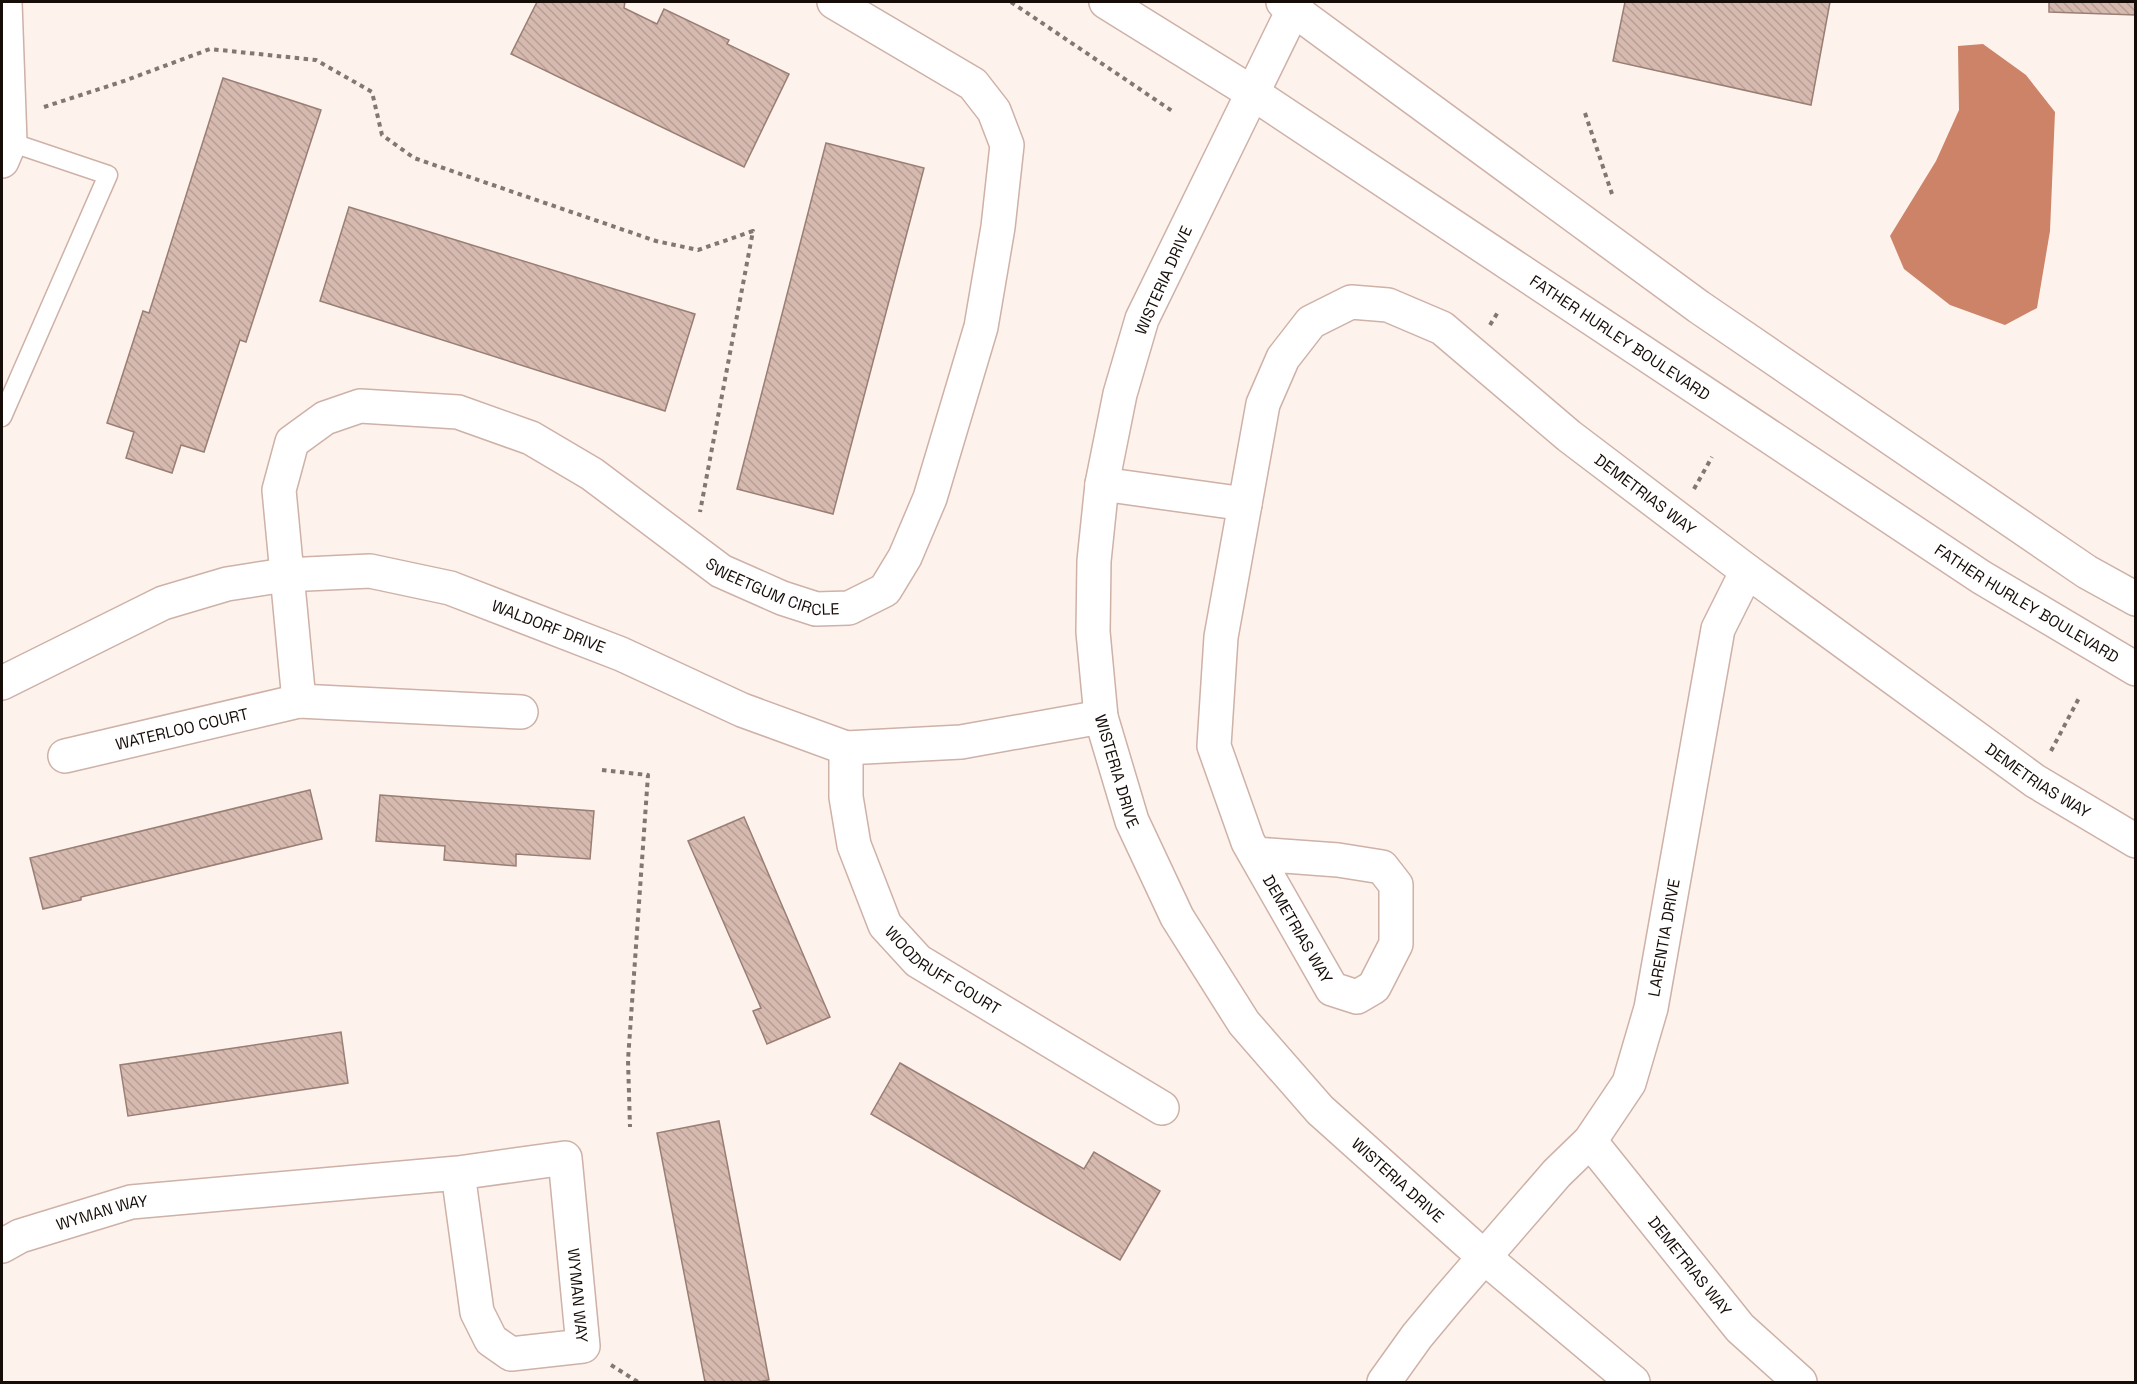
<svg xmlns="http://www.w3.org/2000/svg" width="2137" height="1384" font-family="'Space Grotesk',sans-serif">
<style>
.water{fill:#cc8367}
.building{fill:url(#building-back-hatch);stroke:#997e74;stroke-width:1.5}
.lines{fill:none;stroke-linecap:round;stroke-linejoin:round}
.service-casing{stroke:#ceb1a7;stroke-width:21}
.minor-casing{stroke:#ceb1a7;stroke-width:36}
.tertiary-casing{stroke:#ceb1a7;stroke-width:36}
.secondary-casing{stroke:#ceb1a7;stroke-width:36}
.path{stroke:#827873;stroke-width:4;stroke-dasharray:4.5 4.5;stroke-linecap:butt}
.service{stroke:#fff;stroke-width:18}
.minor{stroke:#fff;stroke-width:33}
.tertiary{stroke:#fff;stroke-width:33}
.secondary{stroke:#fff;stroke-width:33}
.labels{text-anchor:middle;stroke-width:6;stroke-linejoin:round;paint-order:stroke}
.street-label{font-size:16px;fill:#160d09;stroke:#fff}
</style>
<defs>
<pattern id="building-back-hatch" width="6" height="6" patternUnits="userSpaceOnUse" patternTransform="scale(1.5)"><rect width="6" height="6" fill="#d6b9af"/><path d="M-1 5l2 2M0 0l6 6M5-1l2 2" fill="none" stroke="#b79e95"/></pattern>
</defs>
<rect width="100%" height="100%" fill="#fef2ed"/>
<path class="water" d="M1983,44L2026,75L2055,112L2050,231L2037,308L2005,325L1950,305L1904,269L1890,236L1936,161L1959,110L1958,46Z"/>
<g class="building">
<path d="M537,2H625L624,8L657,24L664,9L729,40L727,44L789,74L744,167L511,54Z"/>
<path d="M1625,2H1830L1811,105L1613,61Z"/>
<path d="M2049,2H2136V15L2049,12Z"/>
<path d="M223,78L321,110L246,342L240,340L204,452L181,445L172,473L126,458L134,432L107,423L143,311L149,313Z"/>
<path d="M826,143L924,168L833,514L737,489Z"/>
<path d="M349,207L695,314L665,411L320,301Z"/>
<path d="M310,790L322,839L81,897V900L43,909L30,858Z"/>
<path d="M380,795L594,811L590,859L516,854V866L444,860L445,846L376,841Z"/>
<path d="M744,817L830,1017L767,1044L753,1011L761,1008L688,841Z"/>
<path d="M341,1032L348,1083L128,1116L120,1065Z"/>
<path d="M900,1063L1084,1169L1094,1152L1160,1191L1120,1260L871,1114Z"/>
<path d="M719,1121L769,1380L756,1382H705L657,1133Z"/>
</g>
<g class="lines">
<g class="service-casing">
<path id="service" d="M2,417L108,175L10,142"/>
</g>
<g class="minor-casing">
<g id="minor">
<path d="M2,161L10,142L5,2"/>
<path d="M1102,484L1245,504"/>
<path id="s1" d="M2,683L163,603L227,584L285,575L370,571L450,588L621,654L742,710L846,748L961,742L1101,717"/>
<path id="s2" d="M299,701L279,490L292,442L325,418L360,406L458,412L531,438L592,474L721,571L782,598L816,609L849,608L885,590L905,557L930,498L981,327L998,227L1007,145L994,111L973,84L834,2"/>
<path id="s3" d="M846,748V797L854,845L885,925L918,961L1162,1108"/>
<path id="s4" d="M65,756L299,701L521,712"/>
<path id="s5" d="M1256,854L1338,860L1382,867L1396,885V944L1374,987L1357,997L1332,989L1248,842L1214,746L1221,637L1263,404L1283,358L1311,322L1351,302L1388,305L1442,328L1569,436L1747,571L2035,781L2136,841"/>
<path id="s6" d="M1590,1141L1740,1328L1800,1382"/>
<path id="s7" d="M2,1246L20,1236L131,1202L458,1173L565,1158L583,1346L511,1354L491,1340L477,1312L458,1173"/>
<path id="s8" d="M1384,1382L1417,1336L1447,1300L1557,1173L1590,1141L1629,1083L1651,1008L1718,629L1747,571"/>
</g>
</g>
<g class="tertiary-casing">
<g id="tertiary">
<path id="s9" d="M1297,2L1142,319L1120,394L1102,484L1094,561L1093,632L1101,717L1132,821L1177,917L1244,1023L1320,1110L1484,1257L1633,1382"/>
</g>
</g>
<g class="secondary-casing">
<g id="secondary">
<path id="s10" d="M1106,2L1251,92L1981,577L2136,669"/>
<path d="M1283,2L1699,307L2087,572L2136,599"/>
</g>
</g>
<g class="path">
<path d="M1011,2L1175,113"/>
<path d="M44,107L124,81L210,49L316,60L372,92L382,135L414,158L656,241L698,250L753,231L700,512"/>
<path d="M1585,113L1612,194"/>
<path d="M1490,325L1498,312"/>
<path d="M1694,489L1712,457"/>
<path d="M2051,751L2079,698"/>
<path d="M602,770L648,775L628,1060L630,1127"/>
<path d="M611,1365L638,1382"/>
</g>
<use href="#service" class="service"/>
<use href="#minor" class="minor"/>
<use href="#tertiary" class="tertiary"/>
<use href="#secondary" class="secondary"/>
</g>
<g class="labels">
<g class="street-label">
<text transform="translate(1163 280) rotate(-66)" y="6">WISTERIA DRIVE</text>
<text dy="6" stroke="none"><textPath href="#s10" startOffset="614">FATHER HURLEY BOULEVARD</textPath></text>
<text dy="6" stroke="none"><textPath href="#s5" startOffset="1419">DEMETRIAS WAY</textPath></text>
<text dy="6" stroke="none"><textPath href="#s2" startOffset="802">SWEETGUM CIRCLE</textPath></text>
<text dy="6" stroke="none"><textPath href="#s10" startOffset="1100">FATHER HURLEY BOULEVARD</textPath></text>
<text dy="6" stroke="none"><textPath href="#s1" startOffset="578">WALDORF DRIVE</textPath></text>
<text dy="6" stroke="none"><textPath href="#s4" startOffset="120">WATERLOO COURT</textPath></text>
<text dy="6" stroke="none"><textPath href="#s9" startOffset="813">WISTERIA DRIVE</textPath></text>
<text dy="6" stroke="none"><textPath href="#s5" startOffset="1905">DEMETRIAS WAY</textPath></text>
<text transform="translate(1298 929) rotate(60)" y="6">DEMETRIAS WAY</text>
<text dy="6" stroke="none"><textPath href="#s8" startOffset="537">LARENTIA DRIVE</textPath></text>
<text dy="6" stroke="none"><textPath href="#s3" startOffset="258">WOODRUFF COURT</textPath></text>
<text dy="6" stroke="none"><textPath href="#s9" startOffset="1317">WISTERIA DRIVE</textPath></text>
<text dy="6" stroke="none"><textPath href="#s7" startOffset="106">WYMAN WAY</textPath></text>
<text dy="6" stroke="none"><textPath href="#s6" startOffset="160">DEMETRIAS WAY</textPath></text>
<text dy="6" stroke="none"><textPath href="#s7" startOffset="711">WYMAN WAY</textPath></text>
</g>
</g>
<rect width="2137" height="1384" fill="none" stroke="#160d09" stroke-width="6"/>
</svg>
